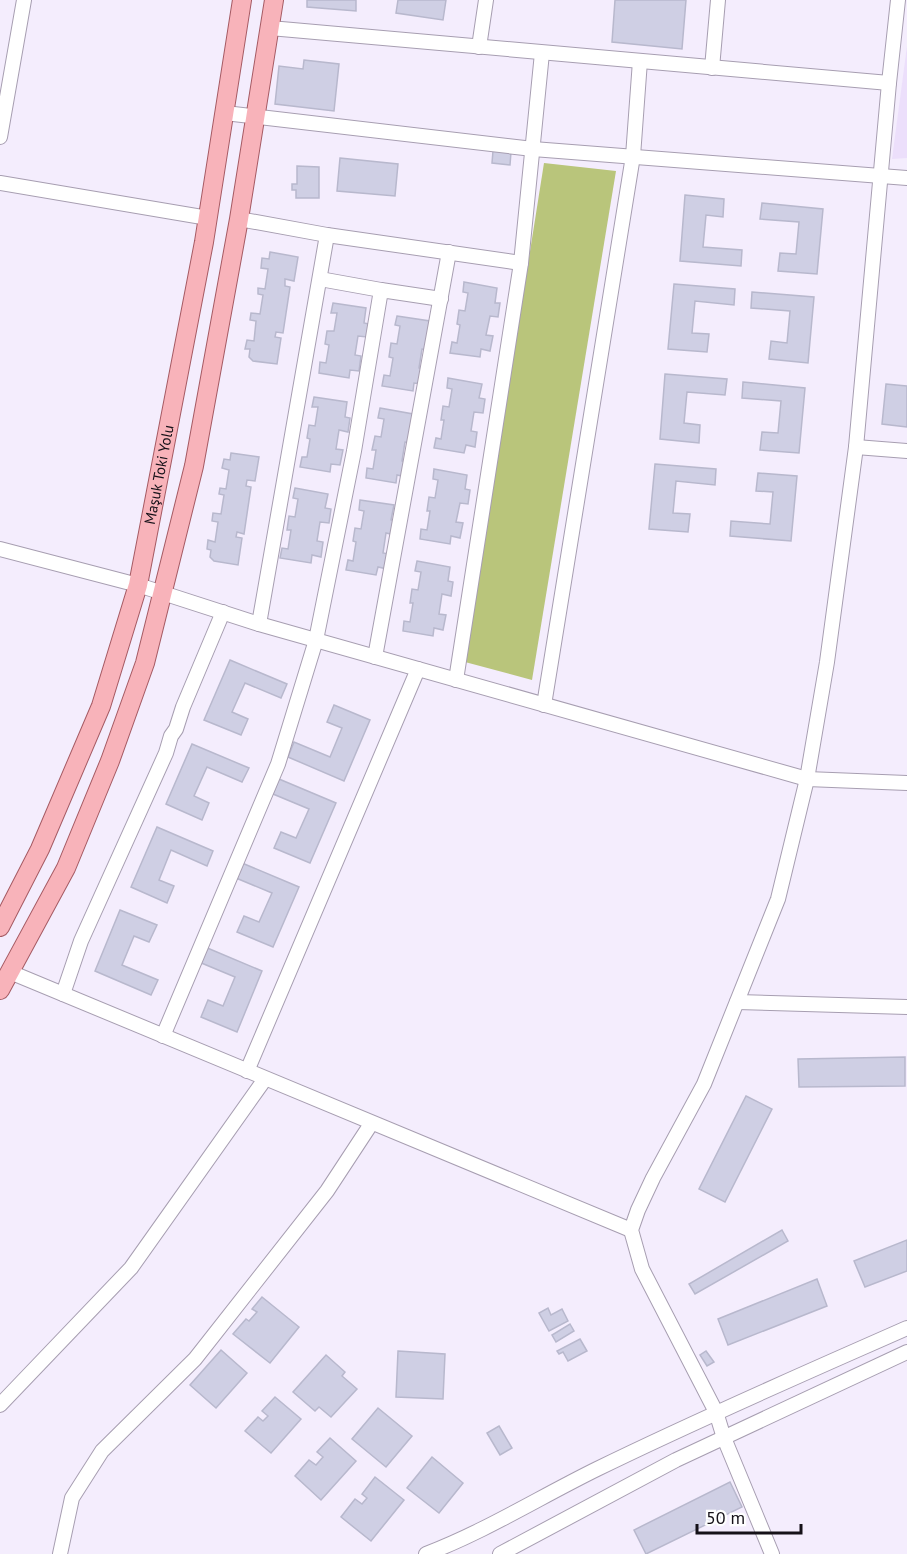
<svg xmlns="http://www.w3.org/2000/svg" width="907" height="1554" font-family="'PT Sans',sans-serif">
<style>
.built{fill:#ecdffb}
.green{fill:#b9c57b}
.building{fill:#cfcfe4;stroke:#b8b8cd;stroke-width:1.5}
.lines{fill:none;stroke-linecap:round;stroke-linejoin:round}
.minor-casing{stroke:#a79eb1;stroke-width:16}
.major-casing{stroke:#a55a63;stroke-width:20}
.minor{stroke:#fff;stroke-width:14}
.major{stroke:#f8b3ba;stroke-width:18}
.labels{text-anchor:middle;stroke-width:6;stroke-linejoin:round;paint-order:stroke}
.street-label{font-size:15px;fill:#151118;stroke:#fefefe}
</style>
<rect width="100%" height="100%" fill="#f4edfd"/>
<path class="built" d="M907,46V158L892,159Z"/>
<path class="green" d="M544,163L616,171L532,680L465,662Z"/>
<g class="building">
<path d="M307,0H356V11L307,7Z"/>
<path d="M398,0H446L443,20L396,13Z"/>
<path d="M615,0H686L682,49L612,42Z"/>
<path d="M304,60L339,64L334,111L275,104L279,66L303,69Z"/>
<path d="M493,151L511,152L510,165L492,163Z"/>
<path d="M340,158L398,164L395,196L337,191Z"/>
<path d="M297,166L319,167V198H296V190H292V184H297Z"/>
<path d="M685,195L724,199L723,217L706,215L703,247L742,250L741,266L680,261Z"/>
<path d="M762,203L823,209L817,274L778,271L780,253L796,254L799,222L760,219Z"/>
<path d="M270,252L298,257L294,281L285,279V286L290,287L283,333L276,332L275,337L281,338L277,364L253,361L249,357L250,349H245L247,340L254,341L256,321L250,320L251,313L260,314L263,295L258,294V288L265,289L268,269L261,268L262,258L269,259Z"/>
<path d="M464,282L497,288L495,303H500L498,317L490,316L486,335L493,336L490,351L481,349L480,357L450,353L452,342L457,343L460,325L457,324L459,310L465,311L468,293L463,292Z"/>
<path d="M674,284L735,289L734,305L695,301L692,333L709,334L707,352L668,349Z"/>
<path d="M752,292L814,297L808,363L769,359L771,341L787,343L790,311L751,308Z"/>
<path d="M333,303L366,308L364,323L369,324L367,337L358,336L355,355L361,356L359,371L350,370L349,378L319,373L320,362L326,363L329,345L325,344L327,331H334L337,313H331Z"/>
<path d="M397,316L430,321L431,350L422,349L419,368L425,369L423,384L414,383L413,391L382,386L384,375L390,376L393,358L389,357L391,343L397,344L400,326L395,325Z"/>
<path d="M665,374L727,379L725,395L687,392L684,423L700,425L699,443L660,439Z"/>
<path d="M448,378L482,384L479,398L485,399L483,413L474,412L471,431L477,432L475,447L466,445L464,453L434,448L436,438L441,439L444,420H441L443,406L449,407L452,389L447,388Z"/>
<path d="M743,382L805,388L799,453L760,450L762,432L778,433L781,401L742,398Z"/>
<path d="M886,384L907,386V427L882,424Z"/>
<path d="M314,397L347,402L345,417L350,418L348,432L339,430L336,449L343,450L340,465L331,464L330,472L300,467L302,457H307L310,439L307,438L309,425L315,426L318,407H312Z"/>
<path d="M380,408L413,414L414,443L405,442L402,461L408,462L406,477L397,475L396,483L366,478L367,468L373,469L376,450H372L375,436L381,437L384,419L378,418Z"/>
<path d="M231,453L259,457L255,481L247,480L246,486L251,487L244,534L237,532L236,537L242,538L238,565L214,561L210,557L211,550L207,549L208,540L215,542L218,522L212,521L213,513L221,514L224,495L219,494L220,488L226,489L229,470L222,468L224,459L230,460Z"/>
<path d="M655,464L716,469L715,485L676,481L673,513L690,514L688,532L649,529Z"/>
<path d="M434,469L467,475L465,489L470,490L468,504L460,503L456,522L463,523L460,538L451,536L450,544L420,539L421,529L427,530L430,511H427L429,497L435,498L438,480L433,479Z"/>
<path d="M758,473L797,476L791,541L730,536L731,521L770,524L773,492L756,491Z"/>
<path d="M295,488L328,494L325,508L331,509L329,523L320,522L317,541L323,542L321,557L312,555L311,563L280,558L282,548L288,549L291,530H287L289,516L295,517L298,499L293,498Z"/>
<path d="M360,500L394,505L391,520L397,521L395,535L386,533L383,553L389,554L387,569L378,567L376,575L346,570L348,560L353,561L356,542L353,541L355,528L361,529L364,511L359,510Z"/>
<path d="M417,561L450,567L448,581L453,582L451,596L442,594L439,614L446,615L443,630L434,628L433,636L403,631L404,621L410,622L413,603H410L412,589L418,590L421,572L415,571Z"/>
<path d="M230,660L287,684L281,698L245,683L232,712L248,719L241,735L204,720Z"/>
<path d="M334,705L370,720L344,781L288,757L294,742L330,757L342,728L327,722Z"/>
<path d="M192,744L249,768L242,782L207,767L194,796L209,803L202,820L166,804Z"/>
<path d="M279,779L336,803L310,863L274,848L281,832L296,838L309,809L273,794Z"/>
<path d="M157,827L213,851L207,866L171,850L159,880L174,886L167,903L131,887Z"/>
<path d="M242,863L299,887L273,947L237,932L244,916L259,922L272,893L236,878Z"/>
<path d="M120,910L157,925L149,942L134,936L122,965L158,980L151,995L95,971Z"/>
<path d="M205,947L262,971L237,1032L201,1017L208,1000L223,1006L235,977L199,962Z"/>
<path d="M905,1057V1086L799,1087L798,1059Z"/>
<path d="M746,1096L772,1109L725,1202L699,1189Z"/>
<path d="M782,1230L788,1241L695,1294L689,1284Z"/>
<path d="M907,1240V1271L865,1287L854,1261Z"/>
<path d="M817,1279L827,1306L728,1345L718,1319Z"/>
<path d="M262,1297L299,1327L270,1363L233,1334L246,1319L249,1321L257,1312L252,1309Z"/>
<path d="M548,1308L551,1315L562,1309L568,1321L549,1331L539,1313Z"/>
<path d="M570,1324L574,1331L556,1342L552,1335Z"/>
<path d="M580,1339L587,1351L568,1361L563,1352L559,1354L557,1351Z"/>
<path d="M221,1350L247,1373L216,1408L190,1385Z"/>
<path d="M398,1351L445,1354L443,1399L396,1397Z"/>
<path d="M706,1351L714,1362L707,1366L700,1355Z"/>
<path d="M326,1355L345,1372L342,1376L357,1389L331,1417L319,1407L315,1411L293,1392Z"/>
<path d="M275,1397L301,1419L271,1453L245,1431L258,1417L263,1421L268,1416L262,1411Z"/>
<path d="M378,1408L412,1436L386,1467L352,1439Z"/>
<path d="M499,1426L512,1448L500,1455L487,1433Z"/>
<path d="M330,1438L356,1461L321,1500L295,1476L309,1460L316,1465L323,1457L317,1452Z"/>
<path d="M432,1457L463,1483L439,1513L407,1488Z"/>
<path d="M375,1477L404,1500L371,1541L341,1517L355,1499L362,1504L367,1498L362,1494Z"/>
<path d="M730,1482L742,1507L646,1554L634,1530Z"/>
</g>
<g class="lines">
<g class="minor-casing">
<g id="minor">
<path d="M270,28L889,83"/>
<path d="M479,47L486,0"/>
<path d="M712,68L718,0"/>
<path d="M225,113L533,149L907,178"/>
<path d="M0,137L24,0"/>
<path d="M0,183L208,218"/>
<path d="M239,219L327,235L521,263"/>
<path d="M320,279L381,290"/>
<path d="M856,447L907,451"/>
<path d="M0,549L138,585L259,624L807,779L907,783"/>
<path d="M259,624L327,235"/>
<path d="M375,657L449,252"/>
<path d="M456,680L521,263L542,53"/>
<path d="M544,705L633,156L640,61"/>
<path d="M10,972L631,1230"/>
<path d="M63,994L81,941L166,753L171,736L176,729L183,707L223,612"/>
<path d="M737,1002L907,1007"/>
<path d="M163,1036L278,764L316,640L354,451L381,290L441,299"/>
<path d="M247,1071L418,669"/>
<path d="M0,1405L131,1268L265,1079"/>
<path d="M60,1554L72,1498L102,1451L195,1359L327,1191L371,1124"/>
<path d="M426,1554C486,1531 540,1497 597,1469C699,1419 803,1374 907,1328"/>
<path d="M500,1554L676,1460L907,1352"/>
<path d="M772,1554L724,1438L716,1412L642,1269L631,1230L638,1210L653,1178L704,1084L778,899L807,779L827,662L856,447L889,83L898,0"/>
</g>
</g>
<g class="major-casing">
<g id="major">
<path id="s1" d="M0,927L40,849L101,706L138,585L204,242L242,0"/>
<path d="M0,990L66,868L110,761L145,663L194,466L239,219L274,0"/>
</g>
</g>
<use href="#minor" class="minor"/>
<use href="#major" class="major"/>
</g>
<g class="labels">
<g class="street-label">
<text dy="5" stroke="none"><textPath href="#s1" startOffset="482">Maşuk Toki Yolu</textPath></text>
</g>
</g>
<path d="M697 1524v9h104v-9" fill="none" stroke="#151118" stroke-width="3"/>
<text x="706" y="1524" font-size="18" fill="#151118" stroke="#fefefe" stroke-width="4.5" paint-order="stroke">50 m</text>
</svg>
